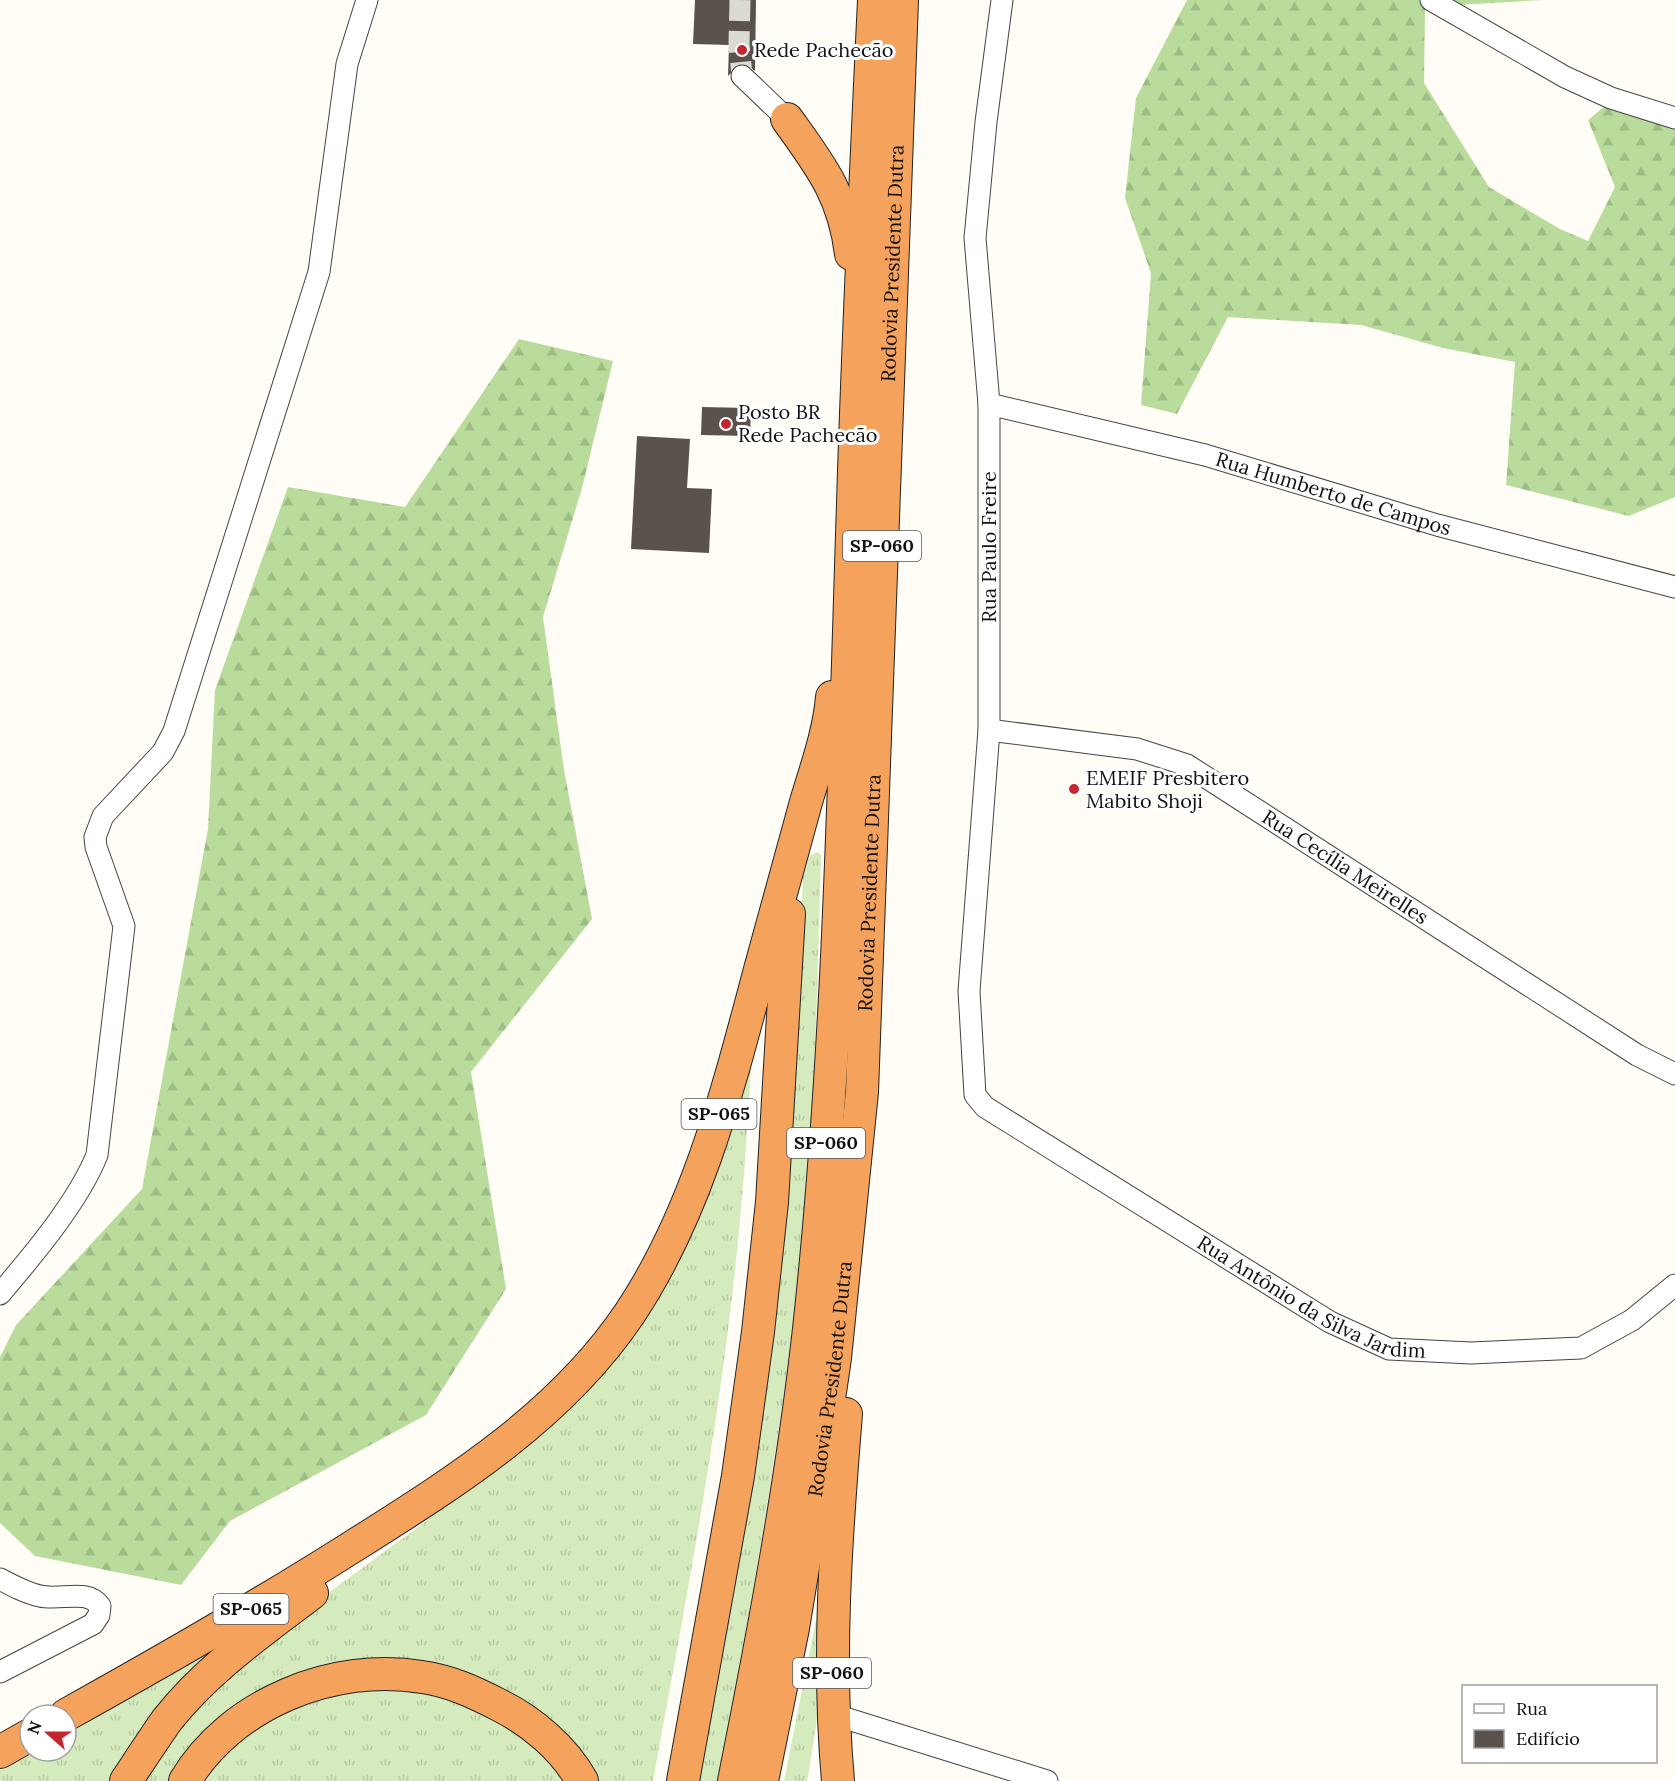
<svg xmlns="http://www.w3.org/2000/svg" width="1675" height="1781" font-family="Lora,serif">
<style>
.grass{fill:url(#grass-tufts)}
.forest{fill:url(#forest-firs)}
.building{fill:#5a524d}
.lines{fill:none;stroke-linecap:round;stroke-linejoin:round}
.minor-tunnel{stroke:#dbdad3;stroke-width:21;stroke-dasharray:21 10;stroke-linecap:butt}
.minor-casing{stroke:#444;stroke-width:23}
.highway-casing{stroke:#222;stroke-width:34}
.minor{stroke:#fff;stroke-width:21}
.highway{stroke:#f5a25d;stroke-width:32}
.poi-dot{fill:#c4262e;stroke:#fff;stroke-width:2}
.labels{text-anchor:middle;stroke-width:6;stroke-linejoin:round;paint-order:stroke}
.shield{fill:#fff;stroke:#585858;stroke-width:1.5}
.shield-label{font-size:18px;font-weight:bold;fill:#111}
.poi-label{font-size:20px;fill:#111;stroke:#fff;text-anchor:start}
.street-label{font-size:20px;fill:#111;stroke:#fff}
</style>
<defs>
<pattern id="grass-tufts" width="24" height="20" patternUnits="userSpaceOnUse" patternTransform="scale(1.5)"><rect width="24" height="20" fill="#d5ebbd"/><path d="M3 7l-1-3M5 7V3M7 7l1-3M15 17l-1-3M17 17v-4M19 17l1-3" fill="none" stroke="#b6c8a1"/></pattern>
<pattern id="forest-firs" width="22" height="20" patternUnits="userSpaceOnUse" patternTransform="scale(1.5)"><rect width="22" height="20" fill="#b9dc9c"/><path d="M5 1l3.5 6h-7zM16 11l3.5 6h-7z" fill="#9ebc85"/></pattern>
</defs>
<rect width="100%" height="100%" fill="#fffdf5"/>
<g class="grass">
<path d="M818,852L821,855C817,988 815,1121 801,1253C782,1430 752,1606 718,1781H695L798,978L804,858Z"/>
<path d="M753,1034C749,1096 746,1158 740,1220C723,1408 687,1595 653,1781H591L530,1715L345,1669L175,1781H137L171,1731L264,1640L504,1464L550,1427L588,1388Z"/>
<path d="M818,1610L820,1700L808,1777L807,1781H784Z"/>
<path d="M220,1639L226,1648L115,1781H0V1766L30,1751H66V1729Z"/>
<path d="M381,1687C452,1693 523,1719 564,1781H206L211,1774L213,1764L266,1719L320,1696Z"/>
</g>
<g class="forest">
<path d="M1187,0H1541L1425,7L1424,83L1489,187L1560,229L1588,241L1615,187L1588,120L1610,102L1675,125V497L1629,516L1506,485L1515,362L1443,348L1361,325L1228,317L1177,414L1141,405L1151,273L1125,198L1136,98Z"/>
<path d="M519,339L613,361L582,488L543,617L564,770L592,919L471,1072L506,1289L426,1415L230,1521L181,1585L35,1556L0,1523V1357L16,1325L142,1189L208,829L215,690L288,487L405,507Z"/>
</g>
<g class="building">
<path d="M695,0H756L755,71L746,64H739L728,76L729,45L693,44Z"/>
<path d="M702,407L751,408L750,436L701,435Z"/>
<path d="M637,436L690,439L687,488L712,489L709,553L631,549Z"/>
</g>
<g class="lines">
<path class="minor-tunnel" d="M740,0L739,44L742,76"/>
<g class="minor-casing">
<g id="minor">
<path id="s1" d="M1002,0L986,122L975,238L989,404V730L969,991L975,1095L985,1107L1330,1322L1389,1349L1471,1353L1581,1348L1632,1320L1675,1285"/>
<path d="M1431,0L1565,77L1611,98L1675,118"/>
<path d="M742,76L787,119"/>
<path id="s2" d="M989,404L1205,455L1437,525L1675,587"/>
<path id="s3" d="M989,730L1137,749L1187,765L1637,1055L1675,1074"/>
<path d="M0,1294C33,1255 78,1202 97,1155L124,926L96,847L95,837L103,816L163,752L174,731L319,272L347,64L367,0"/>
<path d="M0,1579C13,1586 26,1593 40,1596C60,1601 87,1588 100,1606L99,1615L93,1624L0,1672"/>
<path d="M832,1714L1047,1781"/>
</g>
</g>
<g class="highway-casing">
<g id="highway">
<path d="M787,119C820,165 844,195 851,254"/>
<path d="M66,1715C163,1661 259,1606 352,1547C455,1482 561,1416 630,1313C699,1209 729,1085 761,966C776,911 791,857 806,802C816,768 829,733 832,697"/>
<path d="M0,1752L30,1735"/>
<path d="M126,1781C140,1760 153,1740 167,1720C206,1670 262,1631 312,1593"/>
<path d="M185,1781C231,1703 335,1662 422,1677C450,1681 474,1692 499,1705C531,1721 564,1748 582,1781"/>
<path d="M683,1781L738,1476L758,1332L772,1202L789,914"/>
<path d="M734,1781C764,1631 792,1481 809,1329C839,1054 844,779 853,503C858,335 866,168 874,0"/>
<path id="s4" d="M762,1781L793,1628L815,1495L835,1358L862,1092L902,0"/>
<path d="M838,1781C827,1658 836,1536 846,1414"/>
</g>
</g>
<use href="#minor" class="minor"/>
<use href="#highway" class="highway"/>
</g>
<g class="poi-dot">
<circle cx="742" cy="50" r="6"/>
<circle cx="726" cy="424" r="6"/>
<circle cx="1074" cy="789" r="6"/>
</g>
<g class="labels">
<g class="shield">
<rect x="843" y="531" width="78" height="30" rx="4.5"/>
<rect x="681.5" y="1099" width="75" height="30" rx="4.5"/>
<rect x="787" y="1128" width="78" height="30" rx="4.5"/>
<rect x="213.5" y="1594" width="75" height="30" rx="4.5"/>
<rect x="793" y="1658" width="78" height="30" rx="4.5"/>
</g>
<g class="shield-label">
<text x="882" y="552">SP-060</text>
<text x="719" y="1120">SP-065</text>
<text x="826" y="1149">SP-060</text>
<text x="251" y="1615">SP-065</text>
<text x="832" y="1679">SP-060</text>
</g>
<g class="poi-label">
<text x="754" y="57">Rede Pachecão</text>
<text x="738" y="419">Posto BR<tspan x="738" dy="23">Rede Pachecão</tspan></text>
<text x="1086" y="785">EMEIF Presbitero<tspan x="1086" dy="23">Mabito Shoji</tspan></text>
</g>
<g class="street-label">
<text dy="7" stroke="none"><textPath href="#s4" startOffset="1526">Rodovia Presidente Dutra</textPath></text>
<text dy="7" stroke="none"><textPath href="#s2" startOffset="356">Rua Humberto de Campos</textPath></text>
<text transform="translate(989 547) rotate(-90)" y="7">Rua Paulo Freire</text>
<text dy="7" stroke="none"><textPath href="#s3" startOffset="390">Rua Cecília Meirelles</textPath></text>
<text dy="7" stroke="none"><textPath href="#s4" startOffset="896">Rodovia Presidente Dutra</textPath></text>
<text dy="7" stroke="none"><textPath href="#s1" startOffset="1494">Rua Antônio da Silva Jardim</textPath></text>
<text dy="7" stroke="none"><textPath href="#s4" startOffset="408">Rodovia Presidente Dutra</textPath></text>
</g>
</g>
<rect x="1462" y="1685" width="195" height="78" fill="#ffffff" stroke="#a0a0a0" stroke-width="1.5"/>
<rect x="1474" y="1704" width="30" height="9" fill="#ffffff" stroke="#a0a0a0" stroke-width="1.5"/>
<text x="1516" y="1715" font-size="18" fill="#111111">Rua</text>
<rect x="1474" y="1730" width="30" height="18" fill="#5a524d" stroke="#a0a0a0" stroke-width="1.5"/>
<text x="1516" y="1745" font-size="18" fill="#111111">Edifício</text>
<g transform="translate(48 1733) rotate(291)"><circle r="28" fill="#ffffff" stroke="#a0a0a0" stroke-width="1.5"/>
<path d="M0-4.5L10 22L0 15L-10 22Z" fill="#c4262e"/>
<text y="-9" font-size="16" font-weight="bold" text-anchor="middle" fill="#111111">N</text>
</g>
</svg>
